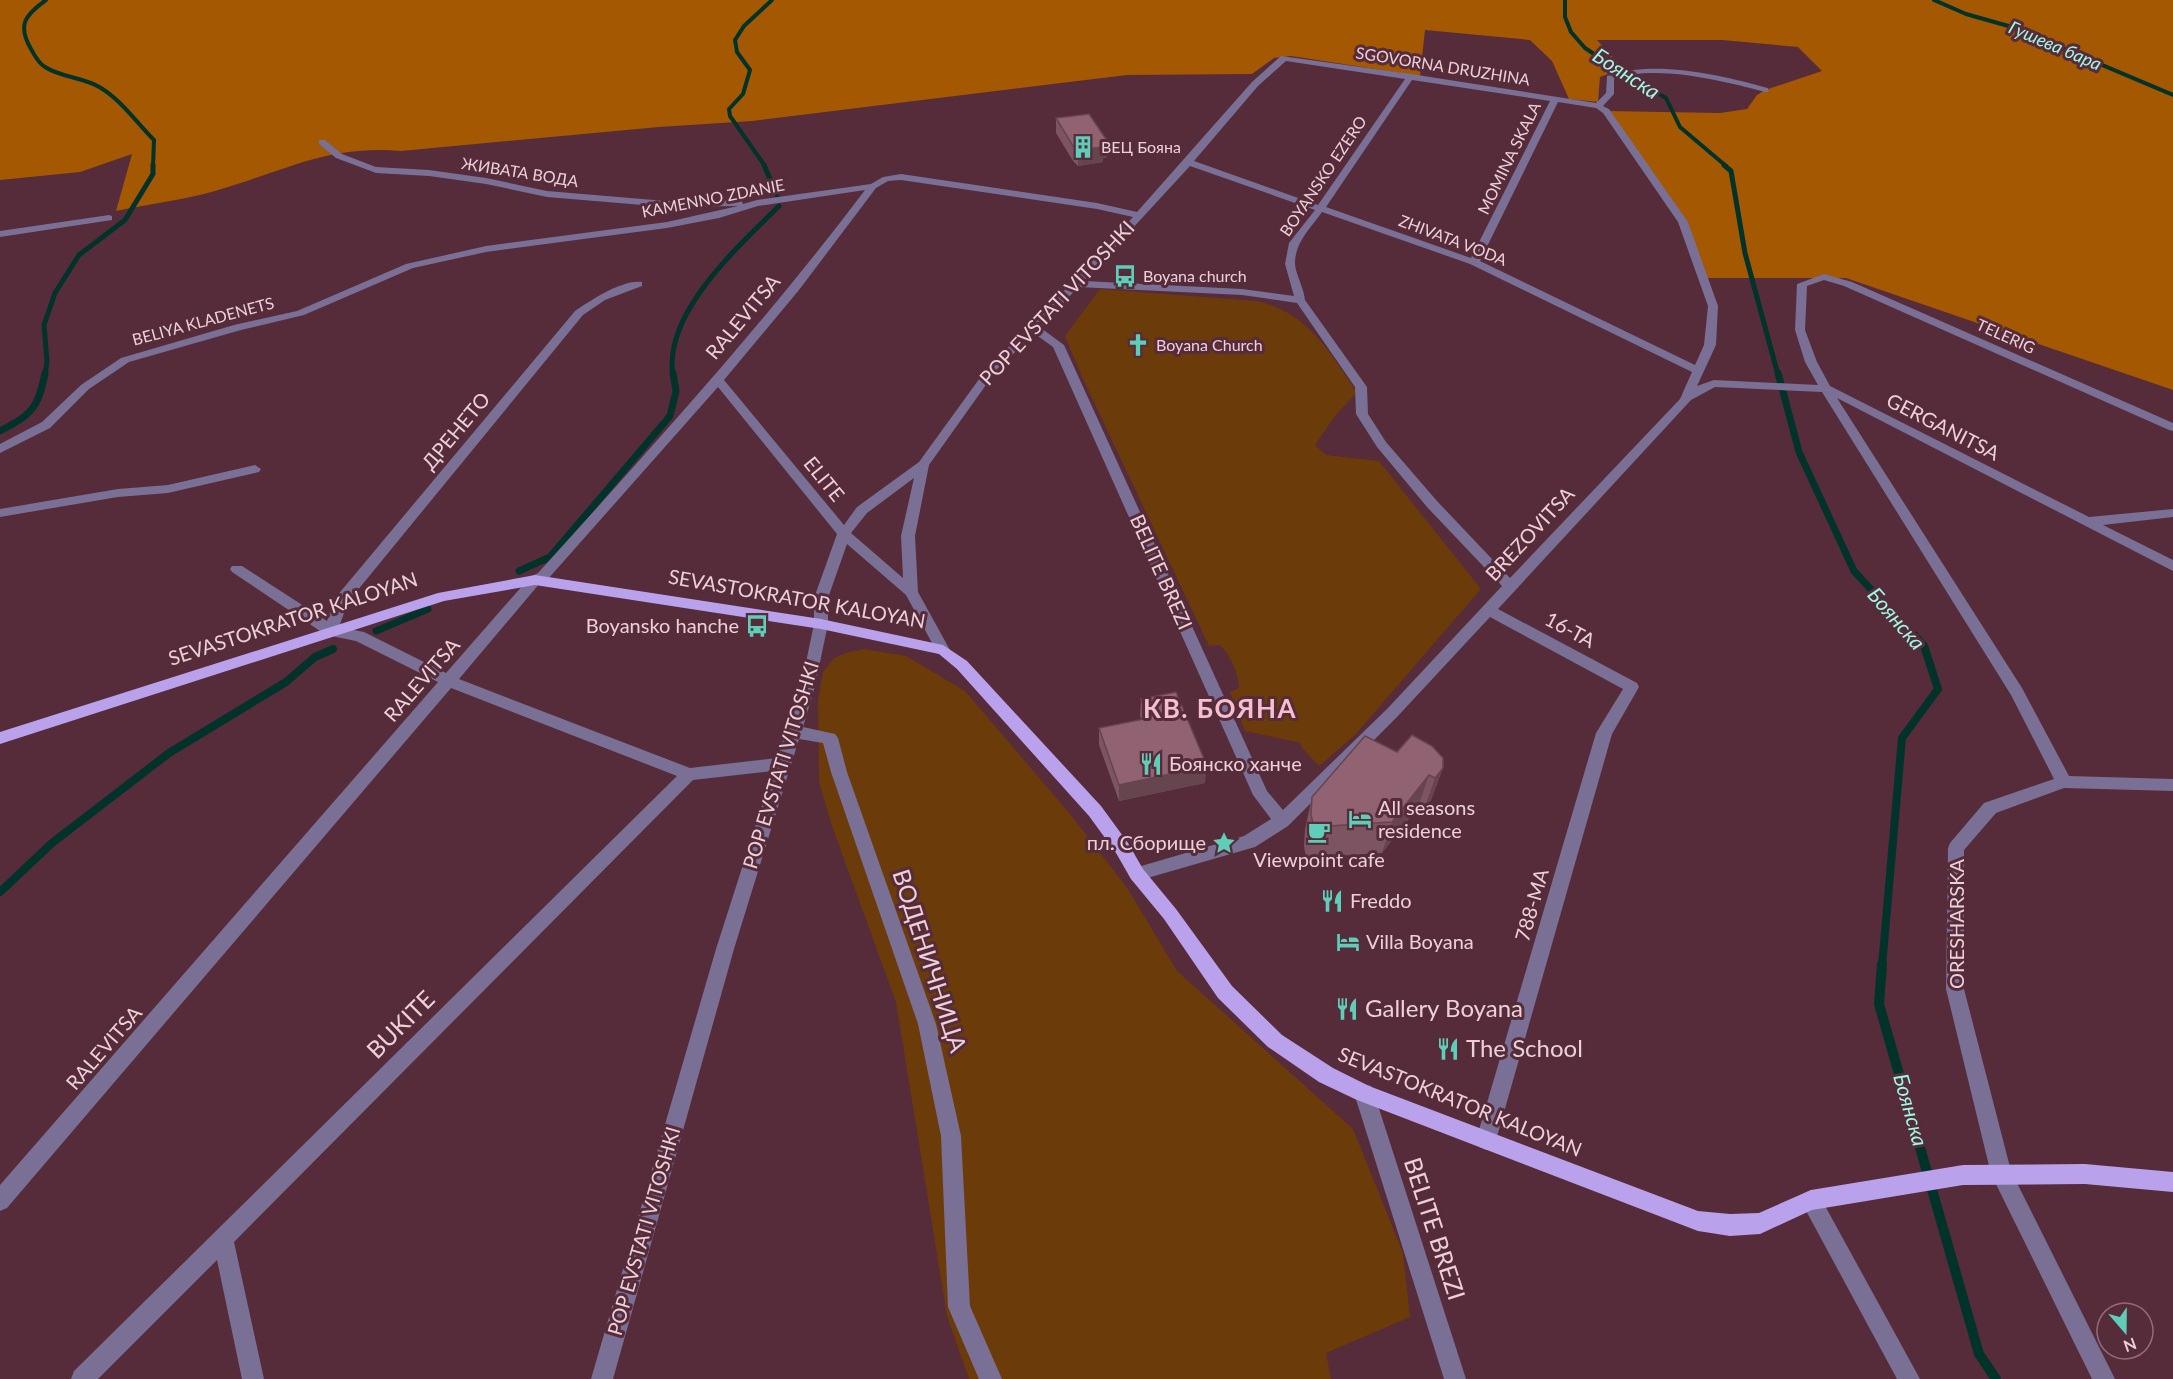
<svg xmlns="http://www.w3.org/2000/svg" width="2173" height="1379" font-family="Lato,sans-serif">
<style>
.green{fill:#6c3b0a}
.forest{fill:#a35801}
.lines{fill:none;stroke-linecap:round;stroke-linejoin:round}
.stream-far4{stroke:#02332b;stroke-width:4}
.stream-far3{stroke:#02332b;stroke-width:5}
.stream-far2{stroke:#02332b;stroke-width:7}
.stream-far1{stroke:#02332b;stroke-width:8}
.stream{stroke:#02332b;stroke-width:10}
.minor{fill:#7a6f94;fill-rule:evenodd}
.major{fill:#b9a1ec;fill-rule:evenodd}
.wall{fill:#7d5461}
.shaded-wall{fill:#66454f}
.building{fill:#916271;stroke:#66454f;stroke-width:1.5}
.labels{text-anchor:middle;stroke-width:6;stroke-linejoin:round;paint-order:stroke}
.far-street-label{font-size:16px;fill:#ecd0d8;stroke:#562b3a}
.far-poi-label{font-size:16px;fill:#ecd0d8;stroke:#562b3a;text-anchor:start}
.far-water-label{font-size:18px;font-style:italic;fill:#9bf9e4;stroke:#562b3a}
.street-label{font-size:20px;fill:#ecd0d8;stroke:#562b3a}
.poi-label{font-size:20px;fill:#ecd0d8;stroke:#562b3a;text-anchor:start}
.water-label{font-size:21px;font-style:italic;fill:#9bf9e4;stroke:#562b3a}
.near-street-label{font-size:24px;fill:#ecd0d8;stroke:#562b3a}
.near-poi-label{font-size:24px;fill:#ecd0d8;stroke:#562b3a;text-anchor:start}
.district-label{font-size:26px;font-weight:bold;letter-spacing:1.5px;fill:#f5bfcf;stroke:#562b3a}
</style>
<rect width="100%" height="100%" fill="#562b3a"/>
<g class="green">
<path d="M1100,289L1256,301C1308,312 1328,351 1357,392L1335,416L1315,445L1326,455L1379,461L1481,589L1355,735L1319,766L1302,748L1301,743L1245,731L1230,692L1239,688C1238,672 1231,656 1220,645L1209,646L1084,381L1065,336Z"/>
<path d="M864,649L906,656L965,691L1070,814L1128,889L1177,971L1353,1129L1403,1253L1410,1317L1326,1353L1331,1379H969L947,1316L896,1002L832,826L819,782L818,701L823,672L834,658L849,652Z"/>
</g>
<path class="forest" d="M0,0H2173V390L1846,278H1703L1683,222L1606,111L1720,113L1747,109L1757,95L1765,90L1822,71L1798,47L1722,40H1597L1617,62L1627,67L1600,77L1598,102L1569,99L1552,61L1530,40L1425,30L1420,76L1291,56L1274,58L1252,74L1127,75L752,121L659,127L401,151C328,144 282,172 215,191C183,200 149,204 116,211L132,154L80,172L0,180Z"/>
<g class="lines">
<g class="stream-far4">
<path d="M46,0C25,15 17,25 31,49C35,56 38,63 45,67C62,78 84,77 101,88C122,101 137,123 154,140L153,166"/>
<path d="M1565,0V17L1571,32L1585,48L1630,78L1666,98L1680,127L1726,166"/>
<path d="M1934,0L1966,14L2012,27L2173,95"/>
<path d="M765,166L730,116L729,109L743,94L750,70L737,52L735,40L744,26L772,0"/>
</g>
<g class="stream-far3">
<path d="M764,165L777,195"/>
<path d="M1724,165L1731,171L1745,253L1778,375"/>
<path d="M45,375L47,362L44,325L55,293L79,255L125,220L153,174V165"/>
<path d="M673,375C663,313 739,246 779,206"/>
</g>
<g class="stream-far2">
<path d="M1778,373L1799,452L1854,571L1915,637"/>
<path d="M0,431C32,414 38,409 45,373"/>
<path d="M519,571L550,557L670,416L676,391L673,373"/>
<path d="M376,631L428,609"/>
</g>
<g class="stream-far1">
<path d="M0,892L52,843L169,753L286,682L315,657L333,649"/>
<path d="M1882,966L1902,738L1938,689L1924,646L1914,635"/>
</g>
<path class="stream" d="M1882,964L1879,1004L1979,1354L1996,1379"/>
<g class="minor">
<path d="M1281,56L1411,74L1596,103L1606,93L1607,76C1653,59 1722,75 1768,88V92H1765C1723,81 1656,64 1614,79V94L1603,106L1609,109L1688,222L1718,306L1716,345L1697,386L1714,380L1818,385L1805,362L1795,330L1797,284L1824,274L1852,282L2173,423V431L2169,430L1844,286L1824,280L1807,286L1805,330L1817,362L1830,386L2089,517L2173,509V517L2103,525L2173,560V571L1837,398L2022,688L2069,776L2173,779V791L2064,788L1996,813L1964,850V989L2011,1171L2115,1379H2092L1991,1174L1946,989L1948,848L1950,843L1984,803L2054,779L2011,695L1822,392L1715,387L1691,400L1498,609L1637,683L1639,687L1612,734L1496,1140L1493,1147L1486,1150L1479,1147L1476,1140L1596,733L1623,689L1490,617L1397,717L1288,826L1255,847L1137,881L1131,879L1128,874L1131,869L1244,836L1271,819L1253,795L1053,347L1035,334L998,368L929,465L915,536L918,592L950,650L948,654H938L906,595L847,544L828,598V624L815,686L803,727L835,734L838,738L847,772L936,1024L961,1136L970,1306L1002,1379H979L948,1307L941,1136L918,1024L831,772L823,743L799,739L734,949L613,1379H591L716,949L773,771L693,780L234,1242L264,1379H242L217,1260L98,1379H71L74,1371L677,776L451,688L7,1208L0,1211V1185L438,682L356,641L326,635L232,572L230,569L232,566H242L327,621L336,597L575,311C591,300 623,279 642,282V286L605,300L583,315L348,602L339,627L364,632L446,673L530,577L538,573C651,448 764,324 865,190L758,206L719,218L667,228L486,252L413,268L304,315L241,330L129,362L89,389L50,428L0,453V444L42,422L81,385L121,358L234,325L297,311L406,264L486,246L667,222L738,206L666,207L547,197L486,184L429,176L376,173L336,158L319,144V140H325L342,154L376,167L429,170L486,178L547,191L666,201L739,200L742,201L743,204L757,200L871,184L883,177L901,174L1097,203L1137,212L1252,82ZM1286,61L1405,79L1318,205L1194,161L1258,86ZM1412,80L1550,101L1471,258L1326,207ZM1558,102L1596,108L1603,113L1678,222L1708,306L1704,345L1695,365L1480,261ZM1190,166L1315,210L1289,243L1285,264L1294,296L1242,289L1084,281ZM901,180L1097,209L1133,217L1031,326L990,364L919,462L857,507L844,525L724,380L799,290L876,188L888,181ZM1322,212L1470,264L1692,372L1680,399L1510,578L1437,501L1386,442L1368,414L1367,387L1305,300C1304,288 1295,273 1295,263C1295,242 1311,228 1322,212ZM1078,287L1242,295L1297,303L1355,387L1356,414L1377,447L1427,507L1502,586L1387,709L1283,810L1267,791L1064,345L1041,328ZM718,387L837,534L814,598V624L801,686L777,758L690,768L459,679L540,583L548,579ZM914,478L901,536L903,578L851,533L867,513Z"/>
<path d="M109,215L112,216V220L0,237V231Z"/>
<path d="M255,465L261,469L259,472L168,493L118,497L0,517V509L118,489L168,485Z"/>
<path d="M1364,1084L1371,1086L1374,1093L1466,1379H1444L1354,1093L1357,1086Z"/>
<path d="M1811,1190L1818,1193L1920,1379H1897L1804,1207L1801,1200L1804,1193Z"/>
</g>
<path class="major" d="M535,575L821,619L943,645L967,661L1101,806L1128,843L1143,869L1176,909L1232,986L1282,1035L1333,1068L1369,1086L1698,1211L1730,1214L1759,1213L1811,1190L1963,1165L2085,1164L2173,1172V1192L2085,1184L1963,1185L1812,1210L1760,1234L1730,1236L1698,1231L1357,1100L1319,1082L1268,1047L1218,998L1164,919L1131,879L1116,853L1089,816L957,669L939,654L821,629L535,585L444,601L0,744V732L438,593Z"/>
</g>
<g class="wall">
<path d="M1056,118L1108,142L1107,157L1103,158V162L1078,166L1073,161L1056,133Z"/>
<path d="M1141,699L1205,783L1119,801L1099,745V728L1142,720L1140,716Z"/>
<path d="M1397,752L1443,768L1431,800L1424,810L1418,807L1382,853L1306,858L1304,846L1305,829L1312,797Z"/>
</g>
<g class="shaded-wall">
<path d="M1108,142L1107,157L1103,158V162L1078,166V150L1101,143Z"/>
<path d="M1207,766L1205,783L1119,801V785Z"/>
<path d="M1443,768L1431,800L1424,810L1435,778Z"/>
<path d="M1429,775L1418,807L1382,853L1392,822Z"/>
</g>
<g class="building">
<path d="M1089,114L1108,142L1101,143L1103,147L1078,150L1073,146L1056,118Z"/>
<path d="M1176,692L1207,766L1119,785L1099,728L1149,718L1141,699Z"/>
<path d="M1412,735L1432,746L1443,758V768L1435,778L1429,775L1392,822L1314,827L1311,815L1312,797L1365,736L1397,752Z"/>
</g>
<defs>
<g id="building-bare" transform="scale(1.8)"><path d="M-4-6H4V6H1V3H-1V6H-4ZM-2.5-4.3h1.7v1.8h-1.7ZM.8-4.3h1.7v1.8H.8ZM-2.5-1h1.7V.8h-1.7ZM.8-1h1.7V.8H.8Z" fill="#5eceb8" stroke="#562b3a" stroke-width="2.5" paint-order="stroke"/></g>
<g id="bus-bare" transform="scale(1.8)"><path d="M-5-6H5V4H4V6H2V4H-2V6H-4V4H-5ZM-3.5-4V0h7V-4ZM-3.5 1.2v1.5H-2V1.2ZM2 1.2v1.5H3.5V1.2Z" fill="#5eceb8" stroke="#562b3a" stroke-width="2.5" paint-order="stroke"/></g>
<g id="church-bare" transform="scale(1.8)"><path d="M-1.2-6h2.4v3.5h3.3v2.4h-3.3V6h-2.4V-.1h-3.3v-2.4h3.3Z" fill="#5eceb8" stroke="#562b3a" stroke-width="2.5" paint-order="stroke"/></g>
<g id="restaurant-bare" transform="scale(1.8)"><path d="M-5-6h1v4h1v-4h1v4h1v-4h1v5L-1.5 .5V6h-2V.5L-5-1ZM5-6V6H3V1.5H1.5Q1.5-4 5-6Z" fill="#5eceb8" stroke="#562b3a" stroke-width="2.5" paint-order="stroke"/></g>
<g id="hotel-bare" transform="scale(1.8)"><path d="M-6-4.5h1.5V1H6V5H4.5V3h-9V5H-6ZM-4 0a1.8 1.8 0 1 1 3.6 0ZM.5 0V-2.5h3Q6-2.5 6 0Z" fill="#5eceb8" stroke="#562b3a" stroke-width="2.5" paint-order="stroke"/></g>
<g id="cafe-bare" transform="scale(1.8)"><path d="M-5.5-4.5H6V0H3Q3 3.5 0 3.5H-2.5Q-5.5 3.5-5.5 0ZM3-3.2v2h1.7v-2ZM-6 4.5H4V6H-6Z" fill="#5eceb8" stroke="#562b3a" stroke-width="2.5" paint-order="stroke"/></g>
<g id="sight-bare" transform="scale(1.8)"><path d="M0-6L1.8-2.2L6-1.7L2.9 1.2L3.7 5.4L0 3.3L-3.7 5.4L-2.9 1.2L-6-1.7L-1.8-2.2Z" fill="#5eceb8" stroke="#562b3a" stroke-width="2.5" paint-order="stroke"/></g>
</defs>
<g fill-rule="evenodd">
<use href="#building-bare" x="1083" y="147"/>
<use href="#bus-bare" x="1125" y="276"/>
<use href="#church-bare" x="1138" y="345"/>
<use href="#bus-bare" x="757" y="626"/>
<use href="#restaurant-bare" x="1151" y="764"/>
<use href="#hotel-bare" x="1360" y="819"/>
<use href="#cafe-bare" x="1319" y="832"/>
<use href="#sight-bare" x="1224" y="843"/>
<use href="#restaurant-bare" x="1332" y="901"/>
<use href="#hotel-bare" x="1348" y="942"/>
<use href="#restaurant-bare" x="1347" y="1009"/>
<use href="#restaurant-bare" x="1448" y="1049"/>
</g>
<g class="labels">
<g class="far-street-label">
<text transform="translate(1443 66) rotate(9)" y="6">SGOVORNA DRUZHINA</text>
<text transform="translate(1509 158) rotate(-64)" y="6">MOMINA SKALA</text>
<text transform="translate(520 172) rotate(9)" y="6">ЖИВАТА ВОДА</text>
<text transform="translate(1323 176) rotate(-56)" y="6">BOYANSKO EZERO</text>
<text transform="translate(713 198) rotate(-11)" y="6">KAMENNO ZDANIE</text>
<text transform="translate(1453 240) rotate(21)" y="6">ZHIVATA VODA</text>
<text transform="translate(203 321) rotate(-15)" y="6">BELIYA KLADENETS</text>
<text transform="translate(2006 336) rotate(24)" y="6">TELERIG</text>
</g>
<g class="far-poi-label">
<text x="1101" y="153">ВЕЦ Бояна</text>
<text x="1143" y="282">Boyana church</text>
<text x="1156" y="351">Boyana Church</text>
</g>
<g class="far-water-label">
<text transform="translate(2055 46) rotate(23)" y="6">Гушева бара</text>
</g>
<g class="street-label">
<text transform="translate(1057 303) rotate(-47)" y="7">POP EVSTATI VITOSHKI</text>
<text transform="translate(743 317) rotate(-50)" y="7">RALEVITSA</text>
<text transform="translate(1943 427) rotate(27)" y="7">GERGANITSA</text>
<text transform="translate(456 431) rotate(-50)" y="7">ДРЕНЕТО</text>
<text transform="translate(824 479) rotate(51)" y="7">ELITE</text>
<text transform="translate(1530 534) rotate(-47)" y="7">BREZOVITSA</text>
<text transform="translate(1161 572) rotate(66)" y="7">BELITE BREZI</text>
<text transform="translate(797 599) rotate(10)" y="7">SEVASTOKRATOR KALOYAN</text>
<text transform="translate(293 619) rotate(-18)" y="7">SEVASTOKRATOR KALOYAN</text>
<text transform="translate(1570 630) rotate(28)" y="7">16-ТА</text>
<text transform="translate(422 680) rotate(-49)" y="7">RALEVITSA</text>
<text transform="translate(781 765) rotate(-73)" y="7">POP EVSTATI VITOSHKI</text>
<text transform="translate(1532 905) rotate(-74)" y="7">788-МА</text>
<text transform="translate(1957 924) rotate(-90)" y="7">ORESHARSKA</text>
<text transform="translate(104 1048) rotate(-49)" y="7">RALEVITSA</text>
<text transform="translate(1460 1102) rotate(22)" y="7">SEVASTOKRATOR KALOYAN</text>
<text transform="translate(644 1231) rotate(-74)" y="7">POP EVSTATI VITOSHKI</text>
</g>
<g class="poi-label">
<text x="739" y="633" text-anchor="end">Boyansko hanche</text>
<text x="1169" y="771">Боянско ханче</text>
<text x="1378" y="815">All seasons<tspan x="1378" dy="23">residence</tspan></text>
<text x="1206" y="850" text-anchor="end">пл. Сборище</text>
<text x="1319" y="867" text-anchor="middle">Viewpoint cafe</text>
<text x="1350" y="908">Freddo</text>
<text x="1366" y="949">Villa Boyana</text>
</g>
<g class="water-label">
<text transform="translate(1626 74) rotate(33)" y="7">Боянска</text>
<text transform="translate(1896 619) rotate(49)" y="7">Боянска</text>
<text transform="translate(1910 1110) rotate(74)" y="7">Боянска</text>
</g>
<g class="near-street-label">
<text transform="translate(929 961) rotate(72)" y="8">ВОДЕНИЧНИЦА</text>
<text transform="translate(401 1025) rotate(-45)" y="8">BUKITE</text>
<text transform="translate(1434 1229) rotate(72)" y="8">BELITE BREZI</text>
</g>
<g class="near-poi-label">
<text x="1365" y="1017">Gallery Boyana</text>
<text x="1466" y="1057">The School</text>
</g>
<g class="district-label">
<text x="1220" y="718">КВ. БОЯНА</text>
</g>
</g>
<g transform="translate(2125 1331) rotate(160)"><circle r="28" fill="#562b3a" stroke="#926d79" stroke-width="1.5"/>
<path d="M0-4.5L10 22L0 15L-10 22Z" fill="#5eceb8"/>
<text y="-9" font-size="16" font-weight="bold" text-anchor="middle" fill="#ecd0d8">N</text>
</g>
</svg>
